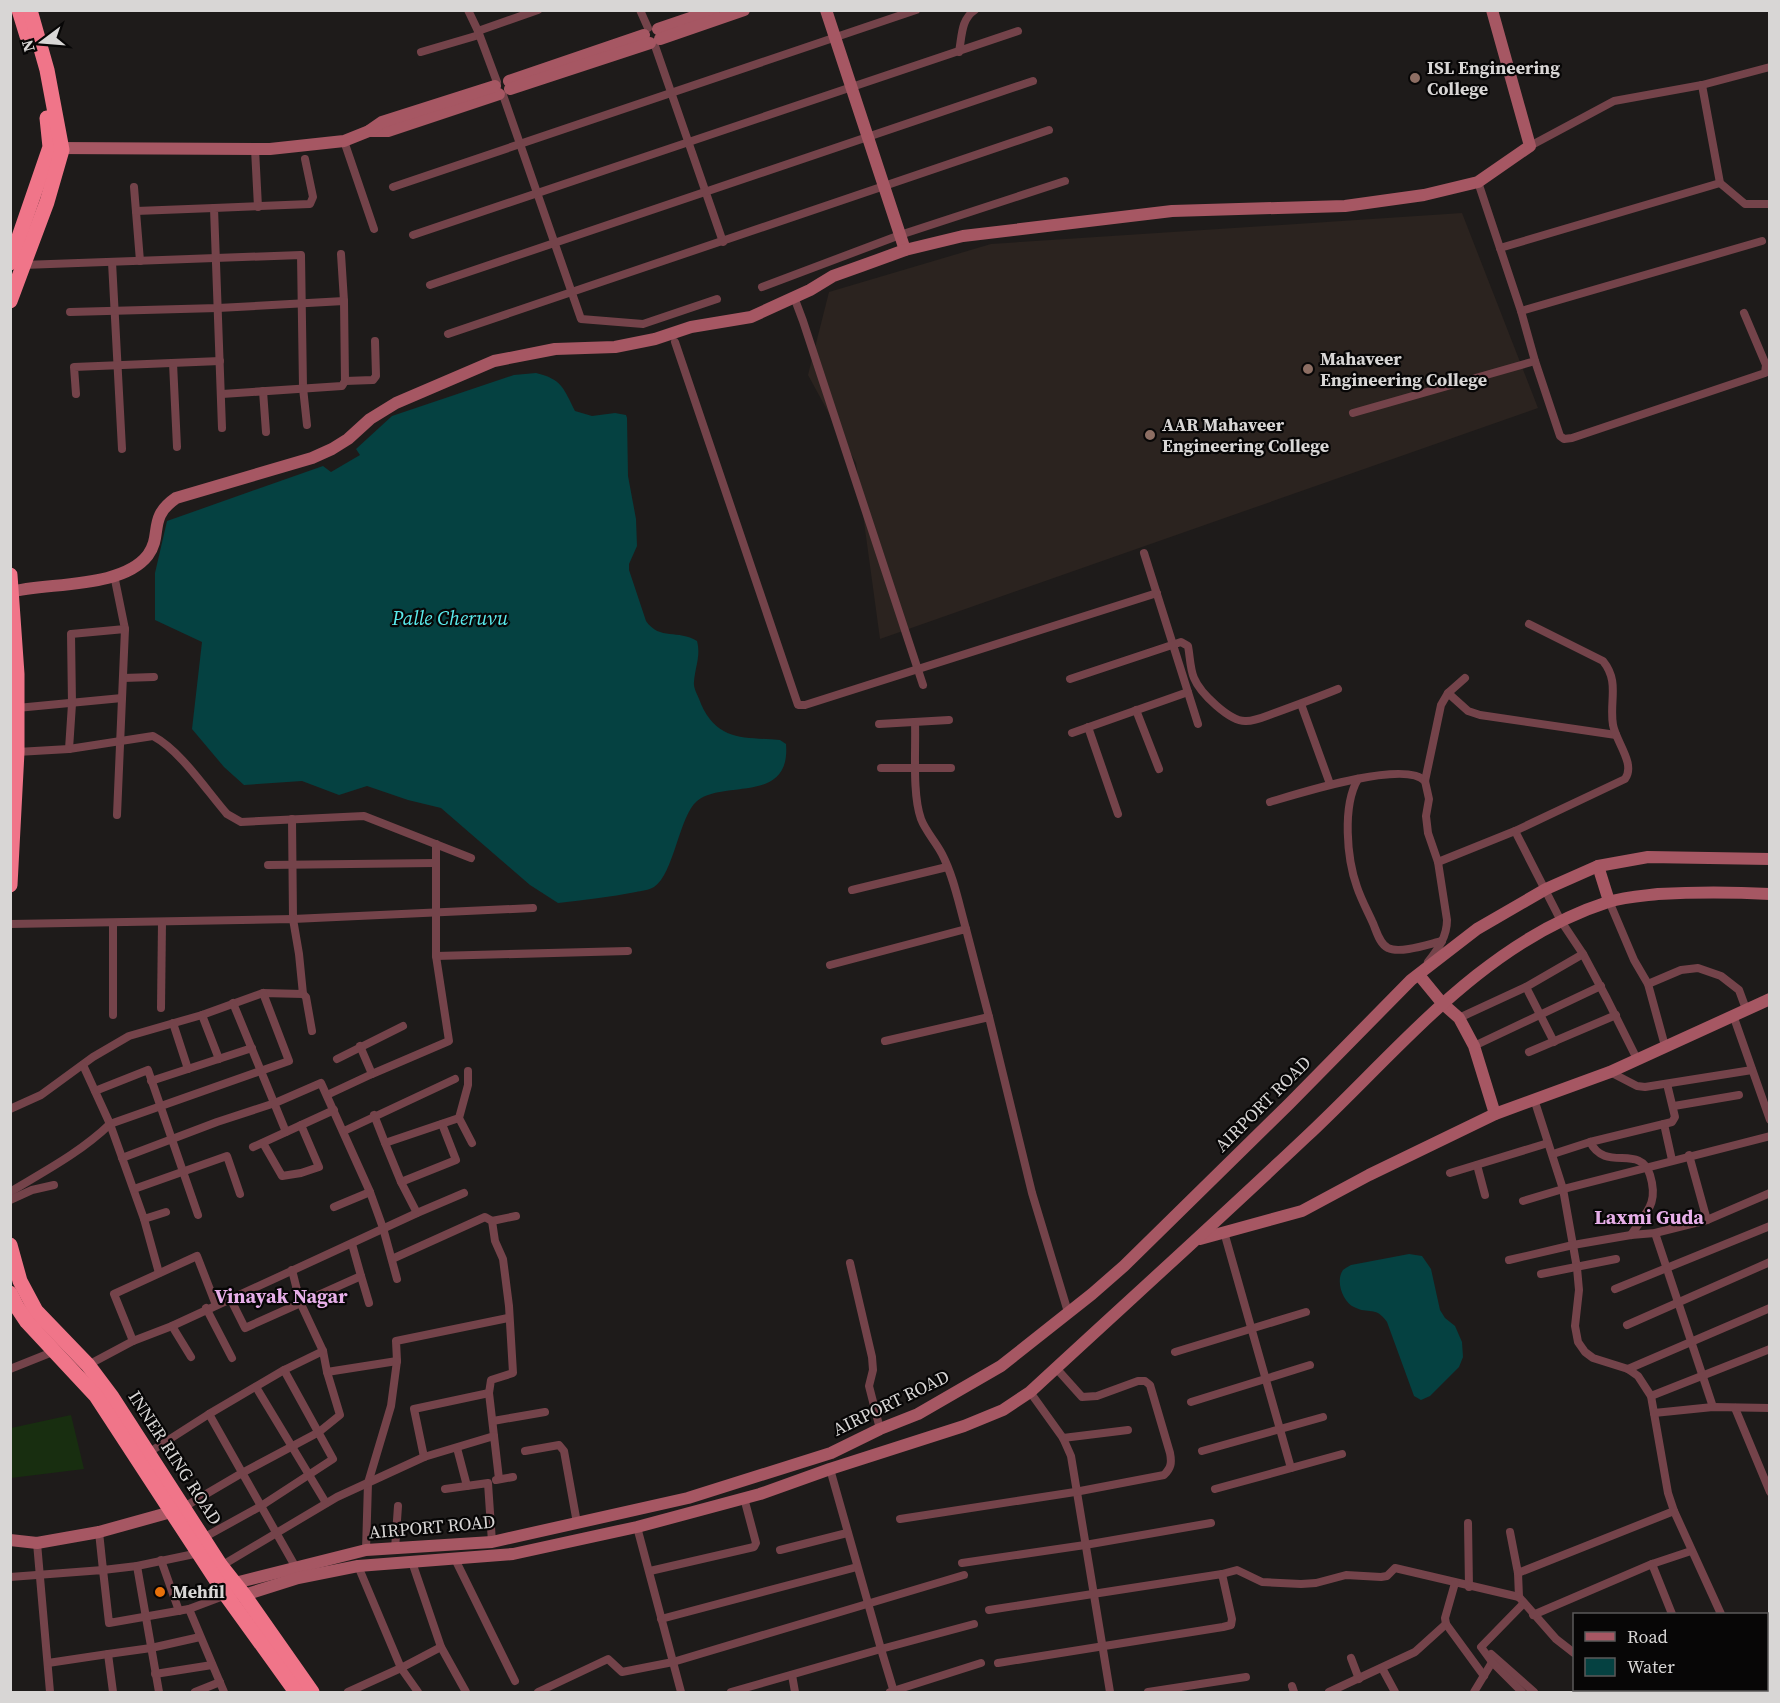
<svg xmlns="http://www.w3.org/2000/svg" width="1780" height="1703" font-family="'Source Serif 4',serif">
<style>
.built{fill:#2b231f}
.green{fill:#182e10}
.water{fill:#054141}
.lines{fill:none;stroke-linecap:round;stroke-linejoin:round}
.street{stroke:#74434a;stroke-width:8}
.secondary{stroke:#a65763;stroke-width:12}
.highway{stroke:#f07589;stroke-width:15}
.education-dot{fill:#8d6e63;stroke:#070606;stroke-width:2}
.food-dot{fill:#e8710a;stroke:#070606;stroke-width:2}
.labels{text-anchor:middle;stroke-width:4.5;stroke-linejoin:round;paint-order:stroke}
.poi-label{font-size:18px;font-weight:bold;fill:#d8d6d5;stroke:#070606;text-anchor:start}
.street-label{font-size:18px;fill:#d8d6d5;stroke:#070606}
.water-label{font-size:20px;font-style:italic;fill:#5aeaec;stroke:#070606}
.neighbourhood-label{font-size:20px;font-weight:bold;fill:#e7afe9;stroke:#070606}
</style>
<rect width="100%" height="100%" fill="#1e1b1a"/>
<path class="built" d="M1462,213L1538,408L880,639L856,463L808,375L829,292L991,244Z"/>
<path class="green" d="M71,1415L84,1469L11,1478V1428Z"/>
<g class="water">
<path d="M536,373C562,379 564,389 575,411L592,416L615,413L626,415L627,418L628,476L636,519L637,546L629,564V570L646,621C660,641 678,629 697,641C701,656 695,667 694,682C693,689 699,697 701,704C718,742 745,737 780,740L786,744C791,805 724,779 697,801C679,816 674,874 654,887C649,890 641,891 636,892C610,897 584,900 558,903L530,885L441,808L408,800L367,786L339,795L302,781L244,785L224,767L192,729L202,642L155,620V573L167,521L323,466L331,472L360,455L356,449L392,416L514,375Z"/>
<path d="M1409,1254L1422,1256L1431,1269L1440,1310L1445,1318L1455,1326L1462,1342L1463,1357L1459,1367L1430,1396L1421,1400L1414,1396L1387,1322C1375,1305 1369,1315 1354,1307C1343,1302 1335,1281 1343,1270C1345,1268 1348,1267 1351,1265Z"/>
</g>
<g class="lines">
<g class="street">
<path d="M468,10L478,31"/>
<path d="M640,10L648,28"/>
<path d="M654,43L723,242"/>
<path d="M421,52L479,35"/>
<path d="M959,52C962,36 961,19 975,10"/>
<path d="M497,82L478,31L538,10"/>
<path d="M1702,85L1720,183L1745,204H1770"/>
<path d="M503,95L581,319L643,324L717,299"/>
<path d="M344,141L374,229"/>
<path d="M1530,146L1614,101L1702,85L1770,67"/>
<path d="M255,149L258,207"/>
<path d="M134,187L140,261"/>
<path d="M393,187L916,10"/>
<path d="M136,211L214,208"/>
<path d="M413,235L1018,31"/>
<path d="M1500,248L1720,183"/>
<path d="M112,262L122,449"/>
<path d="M22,263L23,265L301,255L303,388L307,425"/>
<path d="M430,285L1033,81"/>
<path d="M762,287L900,235L1065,181"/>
<path d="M794,297L803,321L923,685"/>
<path d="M1521,311L1762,241"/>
<path d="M70,312L218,308L344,301L341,254"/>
<path d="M448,334L1049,130"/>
<path d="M675,342L798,705H805L1157,593"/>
<path d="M1535,361L1560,436L1564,439L1572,438L1765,373L1766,365L1744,313"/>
<path d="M173,363L177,447"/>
<path d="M345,381L373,380L376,376L375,341"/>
<path d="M263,391L266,432"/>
<path d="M76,394L74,367L220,361"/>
<path d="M222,394L342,386L345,381L344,301"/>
<path d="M1353,413L1535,361L1521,311L1478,182"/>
<path d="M222,428L214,208L310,204L313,197L305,159"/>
<path d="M1144,553L1198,724"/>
<path d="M114,575L125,629"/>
<path d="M123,678L154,677"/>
<path d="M1070,679L1181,642L1188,646C1190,656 1190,669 1194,678C1200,693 1230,722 1246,721C1255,721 1264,717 1272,714C1294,706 1316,698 1338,689"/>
<path d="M1448,693L1468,711L1480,715L1616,735"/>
<path d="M1301,704L1330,784"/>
<path d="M17,708L122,698"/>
<path d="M1136,710L1159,769"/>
<path d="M915,722C916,749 912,794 921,819C926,832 936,842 942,854C954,877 959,905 966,929"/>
<path d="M879,724L949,720"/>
<path d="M1088,727L1118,814"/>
<path d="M1072,733L1188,692"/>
<path d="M69,749L72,704L71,634L125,629L117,815"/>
<path d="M17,752L69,749L153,736C181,751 206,790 227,814L241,822L364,816L471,858"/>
<path d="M881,768H951"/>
<path d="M1358,779C1342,806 1347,859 1357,887C1361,899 1367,910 1372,921C1376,929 1379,944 1388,948C1400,954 1429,944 1442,941"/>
<path d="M1270,802C1297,794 1405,759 1425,781"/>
<path d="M292,819L293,919L533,908"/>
<path d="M1515,831L1561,921L1583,954L1607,999L1637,1059"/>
<path d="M1438,862L1515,831L1625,779C1636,764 1616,742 1613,725C1609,701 1620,682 1603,661L1529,624"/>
<path d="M268,865L435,863"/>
<path d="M852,890L947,867"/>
<path d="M1609,901L1634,960L1648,984L1665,1046"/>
<path d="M10,924L293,919L299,954L303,994L263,993L202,1015L129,1036L93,1057L41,1095L10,1109"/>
<path d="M436,956L628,951"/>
<path d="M1428,962C1438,949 1447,937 1447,920L1438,862L1428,833L1426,816L1429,799L1425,781L1441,705L1448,693L1465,678"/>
<path d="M830,965L966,929L989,1017"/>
<path d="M1648,984L1681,970L1698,968L1721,976L1739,990L1746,1009"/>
<path d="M1526,987L1554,1042"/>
<path d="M303,994L306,997L312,1031"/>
<path d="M233,1003L286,1132"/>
<path d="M161,1008L162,922"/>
<path d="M113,1015V923"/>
<path d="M202,1015L219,1059"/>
<path d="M1733,1015L1770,1120"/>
<path d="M1459,1018L1526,987L1583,954"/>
<path d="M173,1023L188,1069"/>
<path d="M885,1041L989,1017L1032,1193L1068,1312"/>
<path d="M360,1046L372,1074L449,1041L436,956V844"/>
<path d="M1474,1046L1601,986"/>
<path d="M1529,1052L1616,1015"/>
<path d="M337,1059L403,1026"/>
<path d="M83,1065L110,1124L144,1219L166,1212"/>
<path d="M468,1071V1085L459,1118L472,1143"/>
<path d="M1610,1072L1637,1086L1645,1087L1752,1070"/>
<path d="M151,1081L252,1048"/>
<path d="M95,1091L148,1070L198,1215"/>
<path d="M327,1095L372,1074"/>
<path d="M1534,1099L1563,1189L1577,1268L1579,1290L1575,1326L1578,1342L1585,1352L1593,1358L1628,1369L1638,1376L1651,1396L1668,1493L1674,1511L1721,1614"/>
<path d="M1674,1106L1739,1095"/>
<path d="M374,1115L385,1143"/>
<path d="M1664,1124L1672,1160"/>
<path d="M344,1131L455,1079"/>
<path d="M1590,1142C1606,1173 1640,1143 1650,1175C1659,1204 1646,1212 1631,1235"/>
<path d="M263,1143L282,1176L301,1173L319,1167L301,1125"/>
<path d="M253,1147L334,1110"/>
<path d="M1553,1154L1590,1142L1672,1122L1675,1117L1667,1084"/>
<path d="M1689,1155L1707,1220"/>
<path d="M122,1158L217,1122L275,1103L321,1083L370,1192L383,1228L397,1279"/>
<path d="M1477,1165L1485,1195"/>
<path d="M1450,1173L1548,1143"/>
<path d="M401,1182L385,1143L459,1118"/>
<path d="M134,1189L227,1156L240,1194"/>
<path d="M10,1192C45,1171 81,1152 110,1124L289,1061L263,993"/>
<path d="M10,1200L32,1190L54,1185"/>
<path d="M1523,1201L1563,1189L1770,1136"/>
<path d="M334,1207L370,1192"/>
<path d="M417,1213L401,1182L456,1160L442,1124"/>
<path d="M144,1219L159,1273"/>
<path d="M492,1221L516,1216"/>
<path d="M1224,1232L1291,1468"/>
<path d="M1655,1233L1713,1407"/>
<path d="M392,1259L485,1217L492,1221L495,1241L503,1259L509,1306L513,1373L491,1380L489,1393L494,1436"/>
<path d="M1509,1260L1573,1245L1631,1235L1655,1233L1707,1220L1770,1193"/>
<path d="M850,1263L872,1357L873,1370L869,1386L880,1429"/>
<path d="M1541,1274L1616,1259"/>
<path d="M361,1276L369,1303"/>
<path d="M1615,1289L1770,1226"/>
<path d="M230,1298L245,1328L361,1276L352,1244"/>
<path d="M206,1308L232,1358"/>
<path d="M1627,1325L1770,1262"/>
<path d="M172,1326L191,1357"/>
<path d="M133,1341L114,1294L197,1256L216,1305"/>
<path d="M1175,1352L1306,1312"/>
<path d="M88,1365L133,1341L172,1326L417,1213L464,1193"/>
<path d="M10,1369L55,1351"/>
<path d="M1628,1369L1770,1308"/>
<path d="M327,1372L397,1361"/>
<path d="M256,1387L326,1503"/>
<path d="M1030,1392L1063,1438L1071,1456L1110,1692"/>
<path d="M1651,1396L1770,1349"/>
<path d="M1191,1402L1310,1365"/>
<path d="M1735,1408L1770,1492"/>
<path d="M1654,1413L1713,1407L1770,1408"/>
<path d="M209,1414L295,1566"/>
<path d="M493,1421L545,1412"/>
<path d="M1063,1438L1128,1430"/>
<path d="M457,1448L467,1486"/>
<path d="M525,1451L559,1445L564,1451L577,1523"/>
<path d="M1202,1451L1323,1417"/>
<path d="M148,1453L209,1414L284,1370"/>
<path d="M424,1457L414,1409L489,1393"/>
<path d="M496,1480L513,1477"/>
<path d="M445,1489L488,1483L492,1542"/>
<path d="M1215,1489L1342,1454"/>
<path d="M184,1507L242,1473L319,1432L340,1415L327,1372L323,1351"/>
<path d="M900,1519L1075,1492L1164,1475C1171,1468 1172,1463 1170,1453L1150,1385L1145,1381H1138L1097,1396L1082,1397L1056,1368"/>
<path d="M1468,1523L1469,1587"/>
<path d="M637,1527L681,1692"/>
<path d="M99,1532L103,1570L137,1566L199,1553"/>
<path d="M1510,1532L1518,1573L1519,1597"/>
<path d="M203,1538L261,1506L333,1459L284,1370L323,1351L300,1302L292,1270"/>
<path d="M37,1543L50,1692"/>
<path d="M395,1549L398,1506"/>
<path d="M366,1550L368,1483L391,1406L397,1361L396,1341L508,1318"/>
<path d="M780,1550L847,1533"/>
<path d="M455,1559L515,1681"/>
<path d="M161,1560L179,1611"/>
<path d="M412,1562L441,1647L466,1692"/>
<path d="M962,1563L1085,1545L1211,1523"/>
<path d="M1652,1564L1672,1614"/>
<path d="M137,1566L159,1692"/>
<path d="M221,1566L337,1497L424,1457L494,1436L499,1479"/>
<path d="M358,1566L401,1668L418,1692"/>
<path d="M650,1571L754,1547L756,1543L744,1498"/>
<path d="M1518,1573L1674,1511"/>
<path d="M1222,1574L1237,1570L1262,1582L1301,1584L1316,1583L1346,1575L1381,1577L1387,1576L1395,1568L1519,1597L1556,1639L1574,1653"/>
<path d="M10,1577L103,1570L109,1623L189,1609L226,1595"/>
<path d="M1455,1583L1445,1618L1446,1624L1484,1676"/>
<path d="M189,1609L224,1692"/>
<path d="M989,1610L1222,1574L1232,1619L1231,1625L1223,1627L998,1663"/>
<path d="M1533,1615L1652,1564L1691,1551"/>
<path d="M661,1619L857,1567"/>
<path d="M1491,1654L1534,1692"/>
<path d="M1351,1658L1359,1679"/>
<path d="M48,1663L108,1654"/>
<path d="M1382,1668L1395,1692"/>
<path d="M1766,1671L1770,1678"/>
<path d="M155,1674L212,1665"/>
<path d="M792,1675L795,1692"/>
<path d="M1292,1686L1294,1692"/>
<path d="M1754,1690L1755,1692"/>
<path d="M113,1692L108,1654L151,1648L200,1637"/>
<path d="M195,1692L220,1682"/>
<path d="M348,1692L401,1668L441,1647"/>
<path d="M538,1692L608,1659L622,1672L673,1662L964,1575"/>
<path d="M731,1692L881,1649L830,1469"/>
<path d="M890,1692L981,1663"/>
<path d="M894,1692L881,1649L974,1624"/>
<path d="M1148,1692L1246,1677"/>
<path d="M1329,1692L1415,1652L1446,1624"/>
<path d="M1474,1692L1494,1659"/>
<path d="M1522,1692L1492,1662L1481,1647L1523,1604"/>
<path d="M1647,1692L1651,1690"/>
<path d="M1713,1692L1716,1690"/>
</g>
<g class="secondary">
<path d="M826,10L905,250"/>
<path d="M658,29L714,10"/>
<path d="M660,39L744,10"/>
<path d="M509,81L644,35"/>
<path d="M510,89L650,43"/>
<path d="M369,131H388L499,94"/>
<path d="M54,148L270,149L344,141L369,131L382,122L495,86"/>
<path d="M10,592C48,582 122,589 148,555C163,534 147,518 176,498L312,458L332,449L348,439L370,419L396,403L494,361L555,349L615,347L655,339L691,327L751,317L810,290L833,276L861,266L905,250L963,236L1172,211L1345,206L1424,195L1478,182L1530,146L1492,10"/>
<path d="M1598,866L1609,901"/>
<path d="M1419,975L1442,1003L1459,1018L1474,1046L1495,1114"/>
<path d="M1200,1239L1302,1211L1369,1175L1495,1114L1610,1072L1770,999"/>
<path d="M10,1540L37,1543L99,1532L171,1512"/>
<path d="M235,1583L366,1550L492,1542L688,1498L831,1453L880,1429L918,1414L1001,1366L1092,1294L1124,1266L1289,1104L1411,980L1477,929L1546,889L1598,866L1648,857L1770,859"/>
<path d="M244,1595L298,1578L358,1566L513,1554L637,1527L760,1494L830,1469L964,1426L1003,1410L1030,1392C1122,1307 1215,1223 1306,1137C1399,1050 1483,942 1608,902C1624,897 1641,896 1658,894C1695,892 1732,892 1770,894"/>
</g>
<g class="highway">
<path d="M19,10L27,36"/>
<path d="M10,263L50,147L47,118"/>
<path d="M10,301L47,202L62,150L47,70L30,10"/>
<path d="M10,575L17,674V752L10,885"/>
<path d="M10,1245L20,1281L36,1311L88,1365L112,1397L221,1566L244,1595L312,1692"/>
<path d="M10,1293L17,1307L27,1322L96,1396L226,1595L296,1692"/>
</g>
</g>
<g class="education-dot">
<circle cx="1415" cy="78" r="6"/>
<circle cx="1308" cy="369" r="6"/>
<circle cx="1150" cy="435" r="6"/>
</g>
<circle class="food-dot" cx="160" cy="1592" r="6"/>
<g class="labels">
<g class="poi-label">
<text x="1427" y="74">ISL Engineering<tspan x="1427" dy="21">College</tspan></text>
<text x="1320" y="365">Mahaveer<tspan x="1320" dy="21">Engineering College</tspan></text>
<text x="1162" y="431">AAR Mahaveer<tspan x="1162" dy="21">Engineering College</tspan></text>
<text x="172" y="1598">Mehfil</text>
</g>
<g class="street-label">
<text transform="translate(1263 1104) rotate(-45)" y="6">AIRPORT ROAD</text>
<text transform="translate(891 1403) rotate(-26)" y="6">AIRPORT ROAD</text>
<text transform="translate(175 1458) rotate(57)" y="6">INNER RING ROAD</text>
<text transform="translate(432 1527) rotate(-5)" y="6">AIRPORT ROAD</text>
</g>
<g class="water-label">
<text x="450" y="625">Palle Cheruvu</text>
</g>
<g class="neighbourhood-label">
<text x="1649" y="1224">Laxmi Guda</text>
<text x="281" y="1303">Vinayak Nagar</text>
</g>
</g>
<rect width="1780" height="1703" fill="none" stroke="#d8d6d5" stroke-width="24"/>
<rect x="1573" y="1613" width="195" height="78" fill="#070606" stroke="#5b5959" stroke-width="1.5"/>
<rect x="1585" y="1632" width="30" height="9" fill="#a65763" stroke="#5b5959" stroke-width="1.5"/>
<text x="1627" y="1643" font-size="18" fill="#d8d6d5">Road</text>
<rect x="1585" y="1658" width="30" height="18" fill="#054141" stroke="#5b5959" stroke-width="1.5"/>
<text x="1627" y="1673" font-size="18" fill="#d8d6d5">Water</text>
<g transform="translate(42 42) rotate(254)" stroke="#070606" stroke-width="4.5" paint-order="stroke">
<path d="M0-4.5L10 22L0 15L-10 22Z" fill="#d8d6d5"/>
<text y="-9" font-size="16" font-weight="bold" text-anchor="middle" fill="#d8d6d5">N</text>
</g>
</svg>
